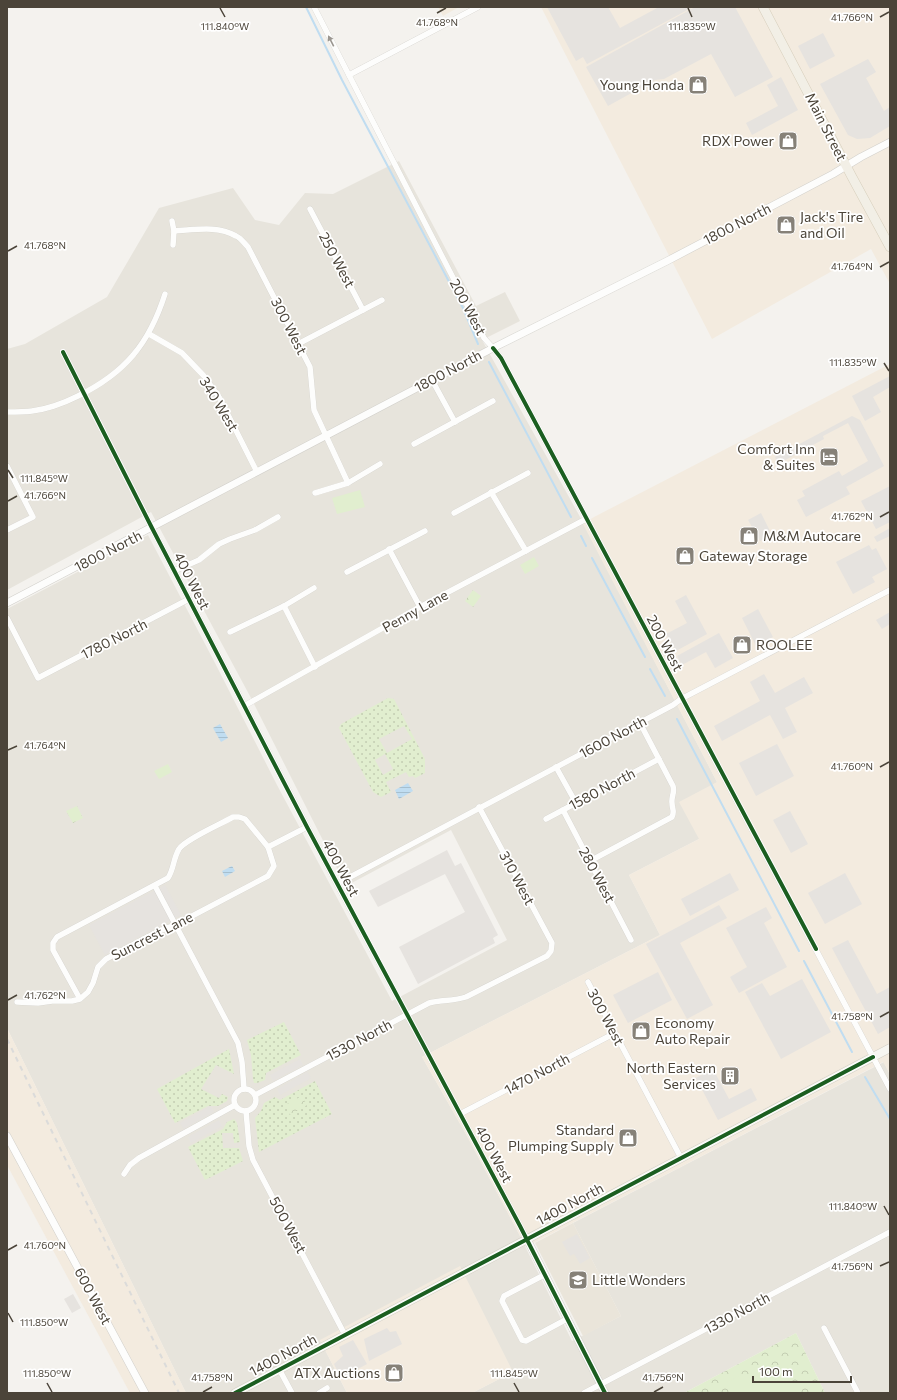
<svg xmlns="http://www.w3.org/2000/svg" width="897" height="1400" font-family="Commissioner,sans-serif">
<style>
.residential{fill:#e7e4dc}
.commercial{fill:#f3ebdf}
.education{fill:#eae5da}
.grass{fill:url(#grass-dots);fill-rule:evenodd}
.park{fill:url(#park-crowns)}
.pitch{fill:#e1eecf}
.parking{fill:#e6e3df}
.water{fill:url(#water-rules)}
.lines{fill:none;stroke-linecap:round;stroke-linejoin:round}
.stream{stroke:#c0ddf1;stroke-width:2}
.minor-casing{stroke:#d2d0cb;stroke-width:6}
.tertiary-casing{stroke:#d2d0cb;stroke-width:8}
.secondary-casing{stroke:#d3cfc5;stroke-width:9}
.primary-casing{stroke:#d6cebb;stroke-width:10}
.minor{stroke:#fdfdfc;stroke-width:5.5}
.tertiary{stroke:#fdfdfc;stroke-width:7}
.secondary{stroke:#f7f6f1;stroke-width:8}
.primary{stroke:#f2efe6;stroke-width:9}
.rail{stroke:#dbdbda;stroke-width:2;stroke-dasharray:5 5;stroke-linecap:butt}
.cycleway-casing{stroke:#fff;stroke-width:6}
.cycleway{stroke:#1b5e20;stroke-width:4}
.oneway{fill:#9b9791}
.ticks{fill:none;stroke:#4b4439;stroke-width:1.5}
.labels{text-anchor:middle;stroke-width:3.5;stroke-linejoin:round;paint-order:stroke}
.poi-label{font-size:14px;fill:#4b4439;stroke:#fff;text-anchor:end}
.street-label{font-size:14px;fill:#4b4439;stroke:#fff}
.ticks-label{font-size:10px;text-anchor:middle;fill:#4b4439;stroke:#fff;stroke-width:3.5;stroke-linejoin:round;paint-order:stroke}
</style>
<defs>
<pattern id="grass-dots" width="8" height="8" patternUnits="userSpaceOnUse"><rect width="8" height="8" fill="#e1eecf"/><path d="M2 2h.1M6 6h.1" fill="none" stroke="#c3cdb2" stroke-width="1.8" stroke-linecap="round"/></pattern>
<pattern id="park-crowns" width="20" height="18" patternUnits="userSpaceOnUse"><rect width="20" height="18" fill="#e1eecf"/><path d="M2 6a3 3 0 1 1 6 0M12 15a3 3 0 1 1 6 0" fill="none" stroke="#c3cdb2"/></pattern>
<pattern id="water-rules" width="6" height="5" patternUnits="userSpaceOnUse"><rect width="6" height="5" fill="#c0ddf1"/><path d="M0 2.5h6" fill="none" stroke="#a6bfcf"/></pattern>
</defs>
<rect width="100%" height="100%" fill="#f4f2ee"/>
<path class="residential" d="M399,161L476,306L505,292L520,321L482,340L579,515L717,782L699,839L629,875L660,935L422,1057L467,1136L519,1234L572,1341L621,1316L573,1223L884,1062L890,1075V1393H825L796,1333L684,1393H472L513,1372L320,1340L347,1393H186L7,1028V609L148,535L215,663L277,785L392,1001L507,940L451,830L346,886L251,698L151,512L7,590V349L25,344L107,297L159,208L233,188L255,220L279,225L305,193L333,194Z"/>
<g class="commercial">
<path d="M438,7H459L443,16Z"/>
<path d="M541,7H890V284L871,249L712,339Z"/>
<path d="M890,364V1074L883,1062L526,1247L467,1136L422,1057L660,935L629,875L699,839L679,802L717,782L583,524L594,517Z"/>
<path d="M7,1028L186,1393H130L7,1165Z"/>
<path d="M460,1266L513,1372L472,1393H347L320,1340Z"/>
</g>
<path class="education" d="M573,1223L621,1316L583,1336L535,1243Z"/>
<g class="grass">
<path d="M388,698L394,699L425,759V773L415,778L413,776L409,777L406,772L386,782L391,792L381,797L373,792L339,728L341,724ZM404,726L412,739L387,753L379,739ZM385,754L393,769L383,775L375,760Z"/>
<path d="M284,1022L301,1055L266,1073L265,1080L257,1083H254L253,1079L251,1055L247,1040Z"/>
<path d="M229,1049L234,1074L216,1065L201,1089L219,1098L222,1094L228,1097L227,1101L218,1106H208L175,1123L157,1089Z"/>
<path d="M315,1081L332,1114L259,1152L255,1118L261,1111L264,1103L275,1097L280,1100Z"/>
<path d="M234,1119L237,1123L240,1142L234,1143L233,1133H222L223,1148H239L243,1161L205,1180L188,1147L223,1129L227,1122Z"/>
</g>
<g class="park">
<path d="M473,590L481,596L473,607L465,601Z"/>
<path d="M77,806L83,818L73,823L66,811Z"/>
<path d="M302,1096L307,1105L290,1115L285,1105Z"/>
<path d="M796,1333L825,1393H684Z"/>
</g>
<g class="pitch">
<path d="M360,490L365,507L337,514L332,498Z"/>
<path d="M534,557L539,566L525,574L520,565Z"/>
<path d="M168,764L172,772L159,779L154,771Z"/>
<path d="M754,1374C771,1377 785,1381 798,1393H730L727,1382L740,1376Z"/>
</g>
<g class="parking">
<path d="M547,7H608L620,28L659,7H693L587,64L583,57L576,61Z"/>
<path d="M695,7H735L773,77L735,97L711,54L664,79L655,80L608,106L586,67Z"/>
<path d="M823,33L835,56L810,69L798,46Z"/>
<path d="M868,59L876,72L866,78L884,111L890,107V126L870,138L857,139L848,135L820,84Z"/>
<path d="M781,77L798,110L752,135L746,123L778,106L767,85Z"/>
<path d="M890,376V387L873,397L881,412L865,421L852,396Z"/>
<path d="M852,416L860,420L884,466L846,487L850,494L806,517L797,500L805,496L802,491L839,471L842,476L868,461L848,423L823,436L824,439L778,464L775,457Z"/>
<path d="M890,486V522L876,529L861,501Z"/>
<path d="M761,513L772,535L760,541L748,520Z"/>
<path d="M890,528V536L877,542L874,537Z"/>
<path d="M869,545L872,550L876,548L887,569L872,577L875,582L853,594L836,562Z"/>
<path d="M686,595L707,634L676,651L666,634L687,623L675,601Z"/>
<path d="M758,609L773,637L756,646L742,618Z"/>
<path d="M890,612V624L882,629L876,620Z"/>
<path d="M719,633L733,658L715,668L706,652L682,665L677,656Z"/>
<path d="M764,674L775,693L804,677L813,693L785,708L797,732L783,739L770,715L722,741L714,726L760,701L750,682Z"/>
<path d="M777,744L794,776L756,796L739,763Z"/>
<path d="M790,811L808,844L791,853L773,820Z"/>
<path d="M447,850L455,866L461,863L498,935L493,938L495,943L418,984L399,947L465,912L445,874L378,907L369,891Z"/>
<path d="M730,873L739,890L690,916L681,899Z"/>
<path d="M845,873L862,904L825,924L808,893Z"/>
<path d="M165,885L181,915L105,955L89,925Z"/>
<path d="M719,905L727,918L680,943L713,1005L687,1019L646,944Z"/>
<path d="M766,907L772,918L764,923L787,967L739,993L730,977L747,967L726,928Z"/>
<path d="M848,940L877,994L890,987V1027L878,1034L832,948Z"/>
<path d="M658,972L672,1000L628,1023L613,995Z"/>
<path d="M802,979L831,1032L781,1059L745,992L762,983L770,996Z"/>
<path d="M300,1059L303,1065L273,1081L270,1075Z"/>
<path d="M713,1069L729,1099L751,1088L757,1100L718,1120L696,1078Z"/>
<path d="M307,1072L311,1078L280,1095L277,1089Z"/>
<path d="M211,1106L214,1112L184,1129L180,1123Z"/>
<path d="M219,1120L222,1126L191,1143L188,1137Z"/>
<path d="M577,1234L590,1258L580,1264L574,1254L570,1256L562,1242Z"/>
<path d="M73,1294L81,1308L72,1313L64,1299Z"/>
<path d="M387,1328L390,1332L396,1331L402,1344L369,1361L364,1339Z"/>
<path d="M353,1340L367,1364L341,1378L334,1364L343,1356L339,1347Z"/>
</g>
<g class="water">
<path d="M220,724L228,738L221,742L213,728Z"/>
<path d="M408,783L413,791L399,799L395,790Z"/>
<path d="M232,866L235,871L225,877L222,871Z"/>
</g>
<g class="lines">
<g class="stream">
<path d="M306,7L342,80L463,308L478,344"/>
<path d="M489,362L571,517"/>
<path d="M581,536L586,546"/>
<path d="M592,558L645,657"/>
<path d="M650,669L665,696"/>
<path d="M677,719L799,951"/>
<path d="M804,961L852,1052"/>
<path d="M865,1077L890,1119"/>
</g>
<g class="minor-casing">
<g id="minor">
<path d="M314,7L484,338L493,348L501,358L890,1089"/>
<path d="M349,75L478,7"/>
<path d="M310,209L363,310"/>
<path d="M172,221L174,231L173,245"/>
<path d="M174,231C195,230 217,225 236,236C241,238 244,243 248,247L310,367L314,410L348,483"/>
<path d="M149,334L182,353L204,376L219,397L257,472"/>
<path d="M298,344L382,300"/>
<path d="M63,352L152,528L337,884L527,1239"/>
<path d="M432,380L455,422"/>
<path d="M7,412C15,412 24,412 32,411C48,409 64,403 78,396C125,373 149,344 165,294"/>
<path d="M414,444L493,401"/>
<path d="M7,466L33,517L7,530"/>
<path d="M491,492L526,551"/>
<path d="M315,493L348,483L380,464"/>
<path d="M454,513L528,473"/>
<path d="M389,549L420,607"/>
<path d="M174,571L199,560L219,544L230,539L255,530L278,517"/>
<path d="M347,572L425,531"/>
<path d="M284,606L315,667"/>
<path d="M7,618L38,678L189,599"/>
<path d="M230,632L284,606L314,588"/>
<path d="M244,706L420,607L586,519"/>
<path d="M556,767L576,803"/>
<path d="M563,810L631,940"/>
<path d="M546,819L659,759"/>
<path d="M268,847L307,827"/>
<path d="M590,861L672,817C675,811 672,809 672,803C671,797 675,793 673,786L640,723"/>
<path d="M337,884C448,824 561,765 673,705L681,699L890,590"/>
<path d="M155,886L238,1043L242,1062L244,1089"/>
<path d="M588,982L681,1158"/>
<path d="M17,1002L38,1003L52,1001H72L80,999L88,992L93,983L98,967L106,959L159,931L175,925L268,876L274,866L268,847L245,819L239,817H233C221,824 186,839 179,849C173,859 174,869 168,878L57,937L53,943V950L80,999"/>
<circle cx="245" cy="1100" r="11"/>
<path d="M255,1095L429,1003C441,1000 454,1001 466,997L547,956L551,951L552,943L479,807"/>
<path d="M246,1111L249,1146L253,1160L345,1335"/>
<path d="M460,1114L615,1033"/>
<path d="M124,1174L130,1165L139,1158L235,1105"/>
<path d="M544,1275L504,1296L502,1301L522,1340L526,1341L567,1319"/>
<path d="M824,1328L858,1393"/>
<path d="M279,1369L292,1393"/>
<path d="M319,1393L327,1388"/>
<path d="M584,1393L890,1232"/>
</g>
</g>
<g class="tertiary-casing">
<g id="tertiary">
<path d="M7,603L493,348L667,261L833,174L861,157L890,142"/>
<path d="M7,1136L145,1393"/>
<path d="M527,1239L605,1393"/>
</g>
</g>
<g class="secondary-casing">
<path id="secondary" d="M235,1393L890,1048"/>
</g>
<g class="primary-casing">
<path id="primary" d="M763,7L852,177L890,247"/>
</g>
<use href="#minor" class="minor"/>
<use href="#tertiary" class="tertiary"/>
<use href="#secondary" class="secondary"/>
<use href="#primary" class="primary"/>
<path class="rail" d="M7,1039L179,1393"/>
<g class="cycleway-casing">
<g id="cycleway">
<path d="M493,348L501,358L816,949"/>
<path d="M63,352L152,528L307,827L520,1226L605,1393"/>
<path d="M235,1393L873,1057"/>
</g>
</g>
<use href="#cycleway" class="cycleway"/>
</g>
<defs><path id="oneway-solid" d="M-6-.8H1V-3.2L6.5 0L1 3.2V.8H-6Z"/></defs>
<use class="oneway" href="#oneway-solid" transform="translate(331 41) rotate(-117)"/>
<path class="ticks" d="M220,8L225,17M688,8L692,17M437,13L446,8M880,17L889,12M8,251L17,246M880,267L889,262M884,363L889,371M8,470L13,478M8,501L17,496M880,517L889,512M8,750L17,746M880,767L889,762M8,1000L17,995M880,1017L889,1012M884,1206L889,1215M8,1250L17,1245M880,1266L889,1262M8,1313L13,1322M47,1383L52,1392M514,1383L519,1392M203,1392L212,1387M654,1392L663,1387"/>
<defs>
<g id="shop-square" transform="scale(1)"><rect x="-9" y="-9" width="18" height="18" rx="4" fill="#868178" stroke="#fff"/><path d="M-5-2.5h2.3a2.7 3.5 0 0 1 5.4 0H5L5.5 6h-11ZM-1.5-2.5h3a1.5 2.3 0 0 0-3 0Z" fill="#fff"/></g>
<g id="hotel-square" transform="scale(1)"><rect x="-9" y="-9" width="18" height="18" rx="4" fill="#868178" stroke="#fff"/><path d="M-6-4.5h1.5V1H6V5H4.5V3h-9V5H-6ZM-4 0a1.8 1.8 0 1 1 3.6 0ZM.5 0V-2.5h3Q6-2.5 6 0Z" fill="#fff"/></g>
<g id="building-square" transform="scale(1)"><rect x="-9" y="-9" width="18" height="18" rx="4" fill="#868178" stroke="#fff"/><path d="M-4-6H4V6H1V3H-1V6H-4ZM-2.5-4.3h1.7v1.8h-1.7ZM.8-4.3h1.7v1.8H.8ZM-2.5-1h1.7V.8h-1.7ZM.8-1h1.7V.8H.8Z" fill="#fff"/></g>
<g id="school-square" transform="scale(1)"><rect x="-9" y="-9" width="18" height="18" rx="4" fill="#868178" stroke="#fff"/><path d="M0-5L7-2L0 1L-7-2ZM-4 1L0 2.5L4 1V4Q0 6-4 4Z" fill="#fff"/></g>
</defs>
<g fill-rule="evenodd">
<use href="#shop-square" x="698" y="85"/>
<use href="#shop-square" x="788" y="141"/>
<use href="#shop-square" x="786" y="225"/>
<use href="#hotel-square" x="829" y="457"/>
<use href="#shop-square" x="749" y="536"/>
<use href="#shop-square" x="685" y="556"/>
<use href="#shop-square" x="742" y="645"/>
<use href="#shop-square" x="641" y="1031"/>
<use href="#building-square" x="730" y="1076"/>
<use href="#shop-square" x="628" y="1138"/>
<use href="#school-square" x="578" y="1280"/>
<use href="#shop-square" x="394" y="1373"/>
</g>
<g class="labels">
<g class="poi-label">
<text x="684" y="90">Young Honda</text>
<text x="774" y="146">RDX Power</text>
<text x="800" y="222" text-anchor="start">Jack's Tire<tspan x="800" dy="16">and Oil</tspan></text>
<text x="815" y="454">Comfort Inn<tspan x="815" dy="16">&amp; Suites</tspan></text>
<text x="763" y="541" text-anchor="start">M&amp;M Autocare</text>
<text x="699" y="561" text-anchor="start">Gateway Storage</text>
<text x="756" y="650" text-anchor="start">ROOLEE</text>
<text x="655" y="1028" text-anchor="start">Economy<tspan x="655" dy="16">Auto Repair</tspan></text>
<text x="716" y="1073">North Eastern<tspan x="716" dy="16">Services</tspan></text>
<text x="614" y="1135">Standard<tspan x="614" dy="16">Plumping Supply</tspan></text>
<text x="592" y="1285" text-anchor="start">Little Wonders</text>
<text x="380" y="1378">ATX Auctions</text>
</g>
<g class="street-label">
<text transform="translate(826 127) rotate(63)" y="5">Main Street</text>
<text transform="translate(737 224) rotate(-27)" y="5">1800 North</text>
<text transform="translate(337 260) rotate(62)" y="5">250 West</text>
<text transform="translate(468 307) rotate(62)" y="5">200 West</text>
<text transform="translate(289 326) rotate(63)" y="5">300 West</text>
<text transform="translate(448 371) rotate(-28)" y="5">1800 North</text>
<text transform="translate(219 404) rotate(59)" y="5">340 West</text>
<text transform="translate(108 551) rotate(-27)" y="5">1800 North</text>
<text transform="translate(192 581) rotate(63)" y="5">400 West</text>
<text transform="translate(415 611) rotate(-29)" y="5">Penny Lane</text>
<text transform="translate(114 639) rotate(-27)" y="5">1780 North</text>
<text transform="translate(665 643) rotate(62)" y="5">200 West</text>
<text transform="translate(613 737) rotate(-28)" y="5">1600 North</text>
<text transform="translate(602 789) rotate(-28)" y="5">1580 North</text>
<text transform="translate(341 868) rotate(62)" y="5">400 West</text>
<text transform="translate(597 875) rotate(62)" y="5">280 West</text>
<text transform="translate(517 878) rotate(62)" y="5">310 West</text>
<text transform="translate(152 936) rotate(-27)" y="5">Suncrest Lane</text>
<text transform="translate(606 1017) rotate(62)" y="5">300 West</text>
<text transform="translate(359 1040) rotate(-28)" y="5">1530 North</text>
<text transform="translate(537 1074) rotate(-28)" y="5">1470 North</text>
<text transform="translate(494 1154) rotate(62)" y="5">400 West</text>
<text transform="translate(570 1204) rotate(-28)" y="5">1400 North</text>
<text transform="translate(288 1225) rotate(62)" y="5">500 West</text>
<text transform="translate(93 1296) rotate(62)" y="5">600 West</text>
<text transform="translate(737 1313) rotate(-28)" y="5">1330 North</text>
<text transform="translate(283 1355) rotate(-28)" y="5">1400 North</text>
</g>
</g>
<g class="ticks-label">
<text x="852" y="21">41.766°N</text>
<text x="437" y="26">41.768°N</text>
<text x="225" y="30">111.840°W</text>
<text x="692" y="30">111.835°W</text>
<text x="45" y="249">41.768°N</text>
<text x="852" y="270">41.764°N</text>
<text x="853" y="366">111.835°W</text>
<text x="44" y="482">111.845°W</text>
<text x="45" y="499">41.766°N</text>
<text x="852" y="520">41.762°N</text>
<text x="45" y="749">41.764°N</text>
<text x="852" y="770">41.760°N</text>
<text x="45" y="999">41.762°N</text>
<text x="852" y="1020">41.758°N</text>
<text x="853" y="1210">111.840°W</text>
<text x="45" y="1249">41.760°N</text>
<text x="852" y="1270">41.756°N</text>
<text x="44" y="1326">111.850°W</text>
<text x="47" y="1377">111.850°W</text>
<text x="514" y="1377">111.845°W</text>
<text x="212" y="1381">41.758°N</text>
<text x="663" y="1381">41.756°N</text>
</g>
<rect width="897" height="1400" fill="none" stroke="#4b4439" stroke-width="16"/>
<path d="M753 1376v6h98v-6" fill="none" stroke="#4b4439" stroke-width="2"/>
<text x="759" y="1376" font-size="12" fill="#4b4439" stroke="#ffffff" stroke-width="3" paint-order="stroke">100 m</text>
</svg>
